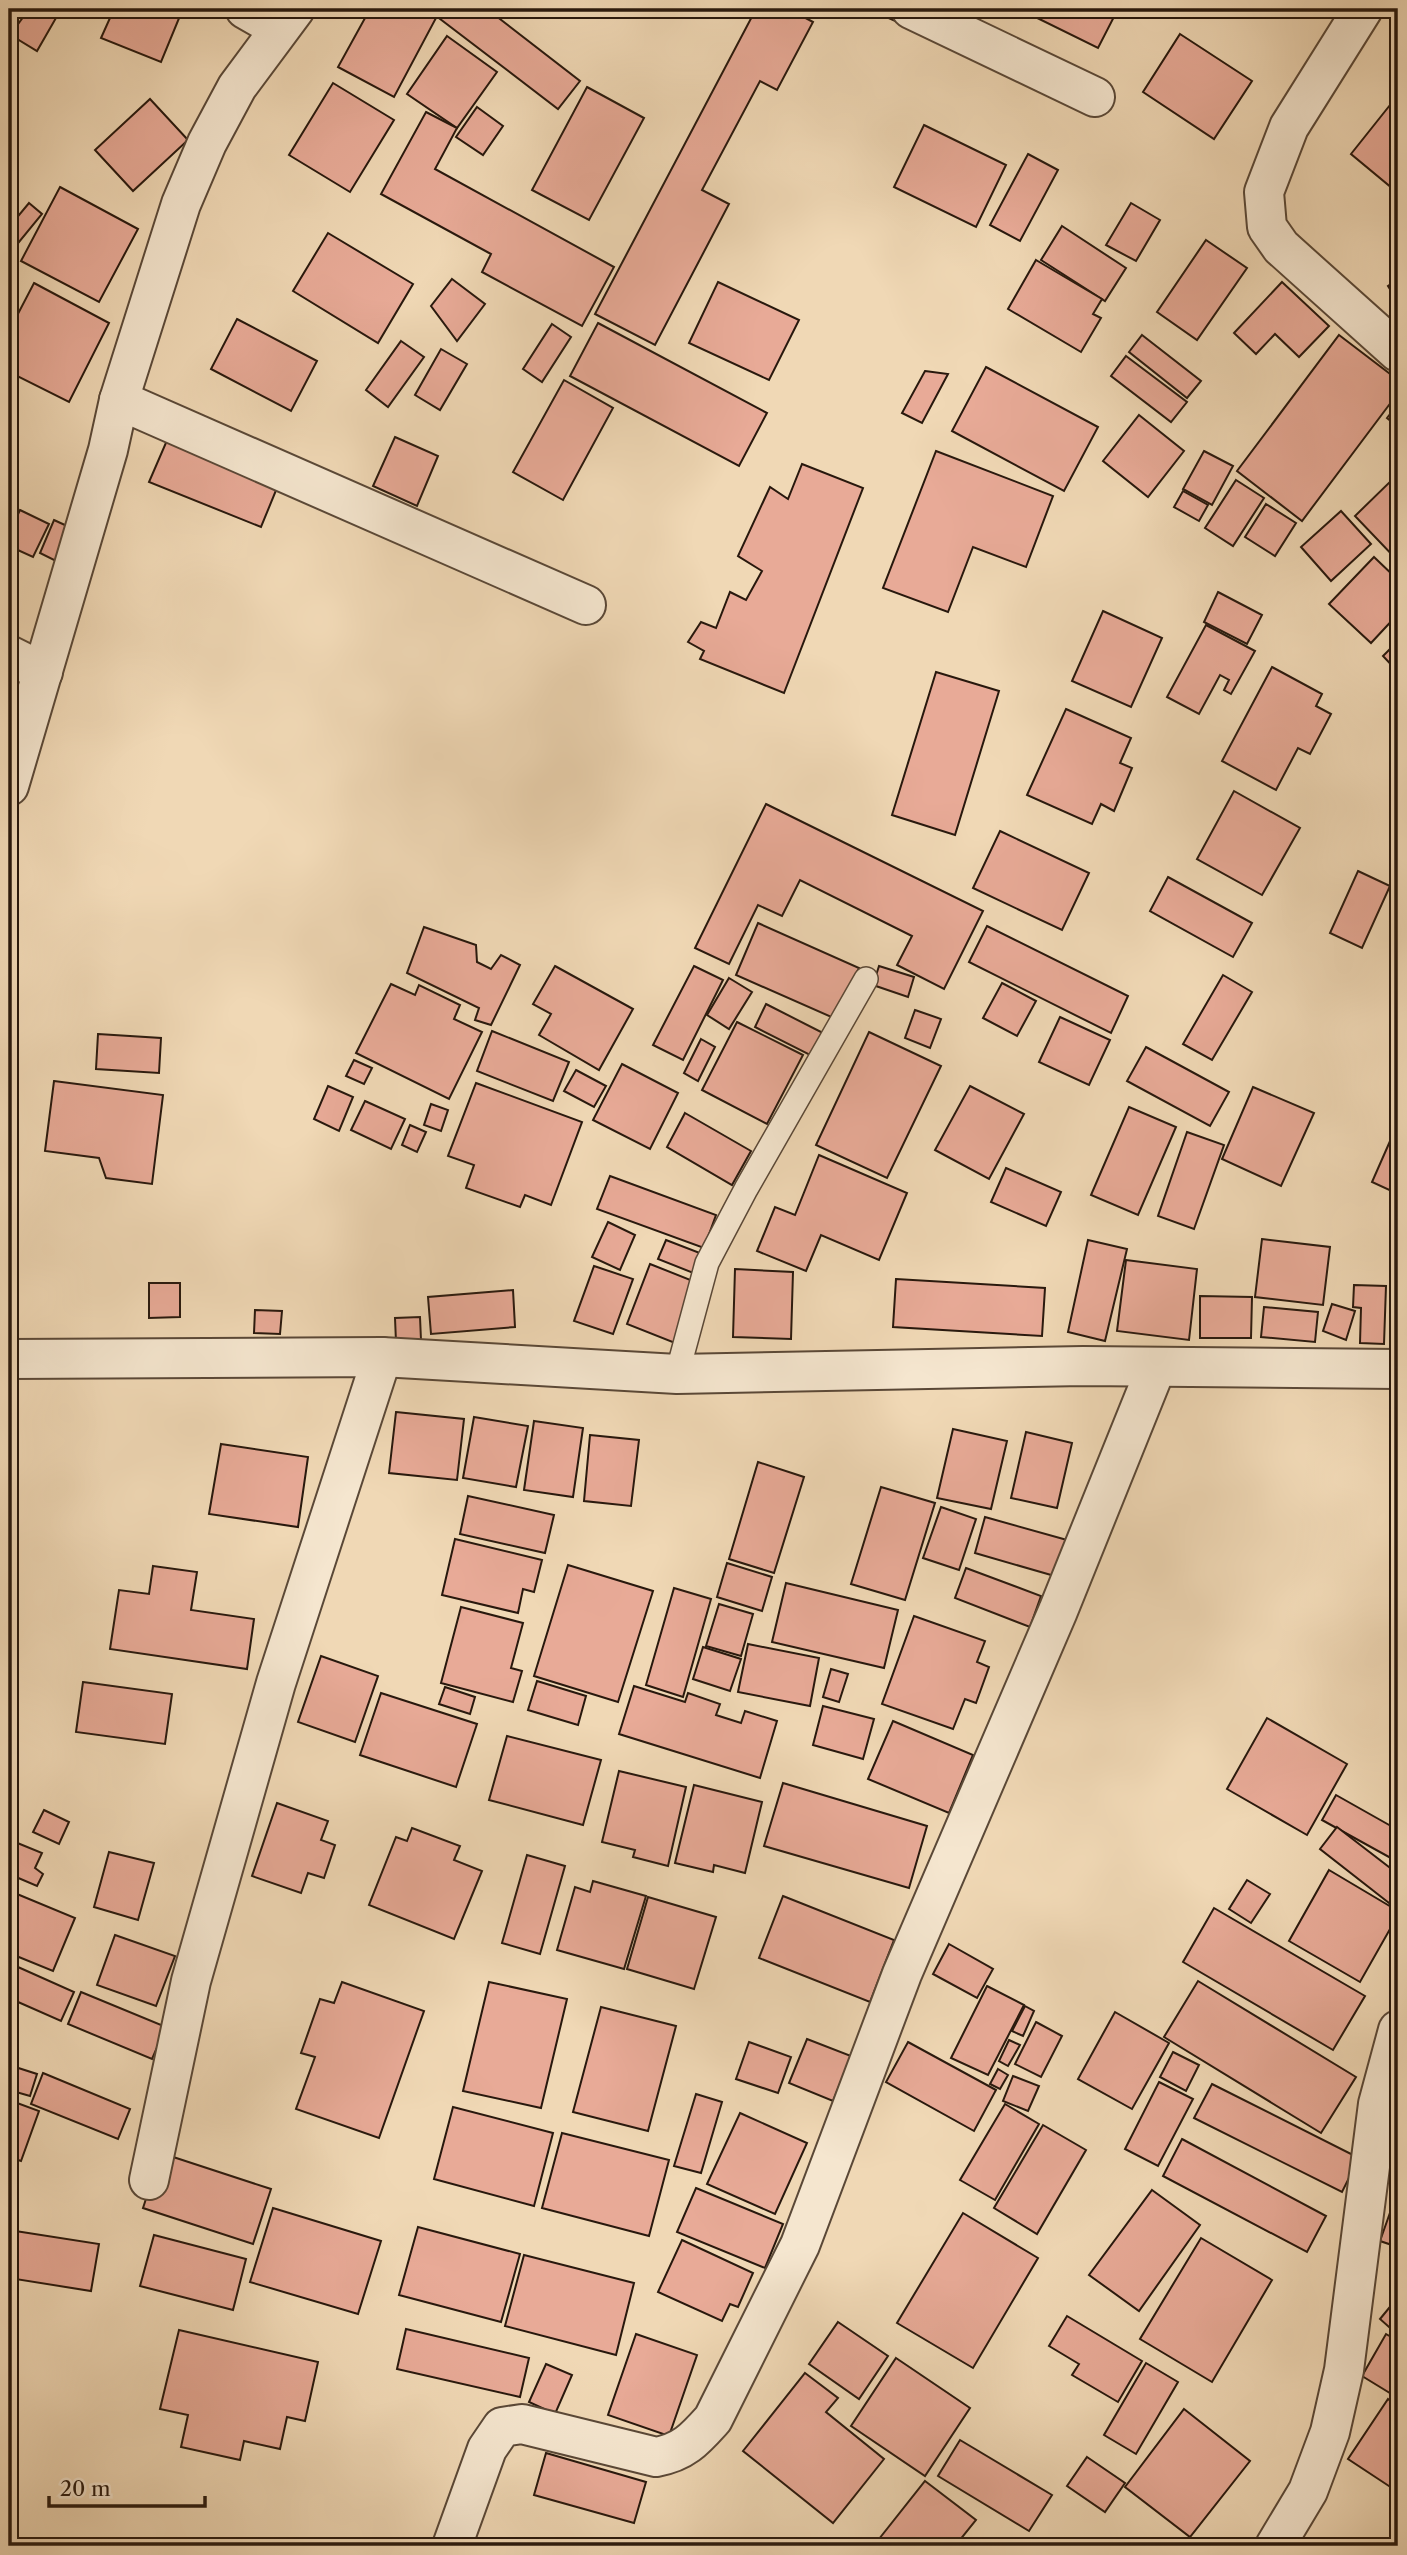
<svg xmlns="http://www.w3.org/2000/svg" width="1407" height="2555" font-family="'Libre Caslon Text',serif">
<style>
.building{fill:#e8aa97;stroke:#28180d;stroke-width:2}
.lines{fill:none;stroke-linecap:round;stroke-linejoin:round}
.service-casing{stroke:#5a4837;stroke-width:26}
.minor-casing{stroke:#5a4837;stroke-width:42}
.service{stroke:#f5e6cf;stroke-width:23}
.minor{stroke:#f5e6cf;stroke-width:38}
</style>
<rect width="100%" height="100%" fill="#f0d8b5"/>
<filter id="stains"><feTurbulence type="fractalNoise" baseFrequency=".00286" numOctaves="4"/><feColorMatrix values="0 0 0 0 .2 0 0 0 0 .09 0 0 0 0 .02 0 0 0 .5 -.17"/></filter>
<radialGradient id="worn" r=".72"><stop offset=".6" stop-color="#630" stop-opacity="0"/><stop offset="1" stop-color="#630" stop-opacity=".3"/></radialGradient>
<g class="building">
<path d="M29,9L60,11L37,51L14,37L16,27Z"/>
<path d="M114,9H177L182,11L161,62L101,38Z"/>
<path d="M370,9H419L436,18L394,97L338,67Z"/>
<path d="M427,9H487L580,81L558,109Z"/>
<path d="M756,9H789L813,22L777,90L760,81L702,190L729,204L655,345L595,314Z"/>
<path d="M868,9H937L925,34Z"/>
<path d="M1019,9H1118L1098,48Z"/>
<path d="M1180,34L1252,81L1214,139L1143,92Z"/>
<path d="M447,36L497,72L457,128L407,94Z"/>
<path d="M333,83L394,120L350,192L289,155Z"/>
<path d="M587,87L644,118L589,220L532,190Z"/>
<path d="M1398,95V193L1351,154Z"/>
<path d="M150,99L188,140L133,191L95,150Z"/>
<path d="M477,107L503,126L483,155L456,137Z"/>
<path d="M426,112L457,128L435,169L614,267L582,326L482,272L491,254L381,194Z"/>
<path d="M924,125L1006,165L976,227L894,187Z"/>
<path d="M1028,154L1058,170L1020,241L990,225Z"/>
<path d="M60,187L138,229L99,302L21,261Z"/>
<path d="M29,203L42,214L10,253L9,227Z"/>
<path d="M1131,203L1160,220L1136,261L1106,245Z"/>
<path d="M1062,226L1126,268L1105,301L1041,260Z"/>
<path d="M328,233L413,284L378,343L293,291Z"/>
<path d="M1206,240L1247,268L1197,340L1157,312Z"/>
<path d="M1036,260L1102,299L1093,314L1101,318L1081,352L1008,309Z"/>
<path d="M452,279L485,304L457,341L431,306Z"/>
<path d="M1398,279V302L1388,286Z"/>
<path d="M718,282L799,320L769,380L689,343Z"/>
<path d="M1282,282L1329,326L1299,357L1275,334L1256,354L1234,333Z"/>
<path d="M34,283L109,323L69,402L9,372V331Z"/>
<path d="M237,319L317,361L291,411L211,369Z"/>
<path d="M598,323L767,413L739,466L570,376Z"/>
<path d="M552,324L571,337L542,382L523,369Z"/>
<path d="M1142,335L1201,381L1187,398L1129,352Z"/>
<path d="M1339,335L1398,380V393L1302,521L1237,471Z"/>
<path d="M401,341L424,357L388,407L366,390Z"/>
<path d="M441,349L467,364L440,410L415,395Z"/>
<path d="M1126,356L1187,402L1171,422L1111,376Z"/>
<path d="M986,367L1098,427L1064,491L952,431Z"/>
<path d="M925,371L948,374L922,423L902,413Z"/>
<path d="M564,380L613,408L563,500L513,472Z"/>
<path d="M1398,404V427L1387,418Z"/>
<path d="M1139,415L1184,451L1148,497L1103,461Z"/>
<path d="M395,437L438,456L417,506L373,486Z"/>
<path d="M168,438L279,483L261,527L149,482Z"/>
<path d="M936,451L1053,496L1026,567L973,547L948,612L883,588Z"/>
<path d="M1204,451L1233,466L1212,505L1183,489Z"/>
<path d="M802,464L863,488L784,693L700,659L704,651L688,642L701,622L716,628L730,592L746,600L762,571L738,556L770,487L788,499Z"/>
<path d="M1398,474V561L1355,516Z"/>
<path d="M1236,480L1264,498L1233,546L1205,528Z"/>
<path d="M1183,491L1208,505L1199,521L1174,507Z"/>
<path d="M1266,504L1296,523L1275,556L1245,537Z"/>
<path d="M20,510L49,524L33,557L9,546V533Z"/>
<path d="M1341,511L1371,544L1331,581L1301,547Z"/>
<path d="M54,520L78,531L62,564L40,553Z"/>
<path d="M1374,557L1398,580V614L1371,643L1329,604Z"/>
<path d="M1218,592L1262,615L1247,644L1204,622Z"/>
<path d="M1103,611L1162,638L1131,707L1072,681Z"/>
<path d="M1206,625L1255,651L1231,694L1224,690L1229,680L1220,675L1199,714L1167,697Z"/>
<path d="M1398,641V672L1383,656Z"/>
<path d="M1272,667L1322,694L1316,706L1331,714L1310,754L1298,748L1276,790L1222,761Z"/>
<path d="M936,672L999,691L955,835L892,815Z"/>
<path d="M1066,709L1131,738L1120,763L1132,768L1114,811L1101,804L1092,824L1027,795Z"/>
<path d="M1234,791L1300,828L1262,895L1197,859Z"/>
<path d="M766,804L983,911L944,989L897,965L912,936L800,880L782,916L758,905L729,964L695,948Z"/>
<path d="M1000,831L1089,873L1062,930L973,888Z"/>
<path d="M1358,871L1390,886L1362,948L1330,933Z"/>
<path d="M1168,877L1252,923L1233,957L1150,911Z"/>
<path d="M758,923L859,968L836,1019L736,975Z"/>
<path d="M987,926L1128,996L1111,1033L969,962Z"/>
<path d="M424,927L476,945L477,962L491,969L501,955L520,965L491,1025L475,1020L479,1008L407,973Z"/>
<path d="M555,966L633,1009L599,1070L539,1035L551,1014L533,1004Z"/>
<path d="M694,966L723,980L683,1060L653,1045Z"/>
<path d="M879,966L914,977L908,997L873,985Z"/>
<path d="M1223,975L1252,992L1212,1060L1183,1044Z"/>
<path d="M729,978L752,992L729,1029L707,1015Z"/>
<path d="M1002,983L1036,1001L1017,1036L983,1018Z"/>
<path d="M391,984L415,995L419,985L460,1005L454,1019L482,1032L449,1099L356,1053Z"/>
<path d="M766,1004L825,1034L814,1057L755,1027Z"/>
<path d="M915,1010L941,1019L930,1048L905,1038Z"/>
<path d="M1060,1017L1110,1040L1089,1085L1039,1062Z"/>
<path d="M737,1022L803,1055L767,1124L702,1090Z"/>
<path d="M492,1031L569,1062L553,1101L477,1071Z"/>
<path d="M869,1032L941,1066L887,1178L816,1145Z"/>
<path d="M98,1034L161,1038L159,1073L96,1069Z"/>
<path d="M701,1039L715,1047L698,1081L684,1073Z"/>
<path d="M1146,1047L1229,1092L1210,1126L1127,1081Z"/>
<path d="M354,1060L372,1068L364,1084L346,1076Z"/>
<path d="M622,1064L678,1093L650,1149L593,1120Z"/>
<path d="M576,1070L606,1086L594,1107L564,1091Z"/>
<path d="M54,1081L163,1095L152,1184L106,1178L99,1158L45,1151Z"/>
<path d="M476,1083L582,1122L551,1205L525,1195L520,1207L466,1188L474,1165L448,1156Z"/>
<path d="M328,1086L353,1097L339,1131L314,1119Z"/>
<path d="M970,1086L1024,1114L989,1179L935,1150Z"/>
<path d="M1253,1087L1314,1113L1281,1186L1222,1159Z"/>
<path d="M365,1101L405,1119L391,1149L351,1130Z"/>
<path d="M431,1104L448,1110L441,1131L424,1125Z"/>
<path d="M1129,1107L1176,1127L1138,1215L1091,1195Z"/>
<path d="M685,1113L751,1151L732,1185L667,1147Z"/>
<path d="M1398,1123V1194L1372,1182Z"/>
<path d="M410,1125L426,1132L417,1152L402,1145Z"/>
<path d="M1187,1132L1224,1145L1194,1229L1158,1216Z"/>
<path d="M819,1155L907,1193L879,1260L821,1235L806,1271L757,1251L775,1207L795,1215Z"/>
<path d="M1006,1168L1061,1192L1046,1226L991,1202Z"/>
<path d="M610,1176L716,1215L704,1248L597,1209Z"/>
<path d="M608,1222L635,1235L620,1270L592,1257Z"/>
<path d="M1262,1239L1330,1247L1323,1305L1255,1297Z"/>
<path d="M666,1240L705,1255L696,1274L658,1259Z"/>
<path d="M1088,1240L1127,1249L1105,1341L1068,1332Z"/>
<path d="M1126,1260L1197,1269L1189,1340L1117,1331Z"/>
<path d="M650,1264L698,1283L675,1343L627,1324Z"/>
<path d="M1394,1265H1398V1294H1393Z"/>
<path d="M594,1266L633,1279L613,1334L574,1321Z"/>
<path d="M735,1269L793,1272L791,1339L733,1337Z"/>
<path d="M896,1279L1045,1288L1042,1336L893,1327Z"/>
<path d="M149,1283H180V1317L149,1318Z"/>
<path d="M1354,1285L1386,1286L1384,1344L1360,1343L1361,1308L1353,1307Z"/>
<path d="M513,1290L515,1327L431,1334L428,1297Z"/>
<path d="M1200,1296L1252,1297L1251,1338H1200Z"/>
<path d="M1392,1302L1398,1303V1341L1391,1340Z"/>
<path d="M1332,1304L1355,1311L1346,1340L1323,1331Z"/>
<path d="M1264,1307L1318,1312L1315,1342L1261,1337Z"/>
<path d="M255,1310L282,1311L280,1334L254,1333Z"/>
<path d="M420,1317L421,1340L396,1342L395,1318Z"/>
<path d="M396,1412L464,1419L457,1480L389,1473Z"/>
<path d="M474,1417L528,1426L516,1487L463,1478Z"/>
<path d="M534,1421L583,1428L573,1497L524,1490Z"/>
<path d="M953,1429L1007,1441L991,1509L937,1498Z"/>
<path d="M1026,1432L1072,1443L1057,1508L1011,1498Z"/>
<path d="M590,1435L639,1440L631,1506L584,1501Z"/>
<path d="M221,1444L308,1457L298,1527L209,1514Z"/>
<path d="M758,1462L804,1477L774,1573L729,1559Z"/>
<path d="M881,1487L935,1503L905,1600L851,1584Z"/>
<path d="M468,1496L554,1515L545,1553L460,1534Z"/>
<path d="M941,1507L976,1519L959,1570L923,1558Z"/>
<path d="M985,1517L1067,1540L1058,1577L975,1553Z"/>
<path d="M455,1539L542,1560L534,1592L523,1589L518,1613L442,1595Z"/>
<path d="M727,1563L772,1577L762,1611L717,1597Z"/>
<path d="M568,1565L653,1591L618,1702L534,1676Z"/>
<path d="M153,1566L197,1572L191,1610L254,1619L247,1669L110,1649L119,1590L149,1594Z"/>
<path d="M966,1568L1041,1596L1030,1627L955,1598Z"/>
<path d="M786,1583L898,1610L884,1668L772,1642Z"/>
<path d="M674,1588L711,1599L683,1697L646,1685Z"/>
<path d="M719,1604L753,1614L741,1656L706,1646Z"/>
<path d="M461,1607L523,1623L511,1668L522,1671L513,1702L441,1683Z"/>
<path d="M914,1616L985,1641L977,1662L989,1667L976,1703L965,1699L953,1729L882,1704Z"/>
<path d="M748,1644L819,1658L810,1706L738,1692Z"/>
<path d="M703,1647L741,1659L730,1691L693,1679Z"/>
<path d="M321,1656L378,1676L355,1742L298,1722Z"/>
<path d="M831,1669L848,1674L839,1702L823,1697Z"/>
<path d="M537,1681L586,1696L578,1725L528,1710Z"/>
<path d="M83,1682L172,1694L165,1744L76,1732Z"/>
<path d="M634,1686L685,1702L688,1693L720,1704L716,1715L741,1723L745,1711L777,1721L760,1778L619,1734Z"/>
<path d="M445,1687L475,1697L470,1714L439,1704Z"/>
<path d="M381,1693L477,1724L456,1787L360,1755Z"/>
<path d="M823,1706L874,1719L863,1759L813,1745Z"/>
<path d="M1267,1718L1347,1764L1307,1835L1227,1789Z"/>
<path d="M893,1721L973,1755L949,1813L868,1779Z"/>
<path d="M507,1736L601,1760L583,1825L489,1800Z"/>
<path d="M619,1771L686,1787L668,1866L633,1857L635,1850L602,1842Z"/>
<path d="M783,1783L927,1826L909,1888L764,1846Z"/>
<path d="M694,1785L762,1802L745,1873L714,1865L713,1872L675,1863Z"/>
<path d="M1336,1795L1398,1830V1862L1322,1820Z"/>
<path d="M277,1803L328,1821L321,1840L335,1845L324,1878L308,1873L301,1893L252,1876Z"/>
<path d="M44,1810L69,1822L59,1844L33,1832Z"/>
<path d="M1337,1827L1398,1874V1910L1320,1849Z"/>
<path d="M412,1828L460,1846L454,1860L482,1871L454,1939L369,1905L396,1837L407,1841Z"/>
<path d="M15,1842L42,1853L35,1868L43,1874L37,1886L9,1874V1858Z"/>
<path d="M109,1852L154,1863L138,1920L94,1907Z"/>
<path d="M527,1855L565,1866L540,1954L502,1943Z"/>
<path d="M1329,1870L1398,1911V1915L1360,1982L1289,1941Z"/>
<path d="M1247,1880L1270,1894L1251,1923L1229,1909Z"/>
<path d="M593,1881L646,1896L624,1969L557,1950L575,1887L590,1892Z"/>
<path d="M17,1894L75,1918L53,1971L9,1953V1914Z"/>
<path d="M783,1896L894,1940L870,2002L759,1958Z"/>
<path d="M648,1897L716,1917L694,1989L627,1969Z"/>
<path d="M1214,1908L1365,1996L1333,2050L1183,1962Z"/>
<path d="M115,1935L175,1956L156,2006L97,1985Z"/>
<path d="M949,1944L993,1969L977,1998L933,1974Z"/>
<path d="M9,1963L74,1992L61,2021L9,1998Z"/>
<path d="M1198,1981L1356,2077L1321,2133L1164,2037Z"/>
<path d="M342,1982L424,2011L379,2138L296,2109L315,2057L301,2053L320,1999L334,2003Z"/>
<path d="M489,1982L567,1999L541,2108L463,2091Z"/>
<path d="M987,1986L1024,2005L988,2075L951,2058Z"/>
<path d="M81,1992L166,2027L152,2059L68,2024Z"/>
<path d="M1025,2006L1034,2011L1023,2036L1012,2031Z"/>
<path d="M601,2007L676,2026L648,2131L573,2112Z"/>
<path d="M1115,2012L1169,2043L1132,2109L1078,2079Z"/>
<path d="M1036,2022L1062,2036L1041,2077L1015,2064Z"/>
<path d="M807,2039L851,2056L833,2101L789,2083Z"/>
<path d="M1009,2040L1020,2045L1008,2066L999,2061Z"/>
<path d="M749,2042L791,2057L778,2093L736,2079Z"/>
<path d="M908,2042L996,2090L974,2131L886,2082Z"/>
<path d="M1173,2052L1199,2065L1186,2091L1160,2077Z"/>
<path d="M9,2065L37,2074L30,2096L9,2090Z"/>
<path d="M998,2069L1008,2075L1000,2089L990,2084Z"/>
<path d="M43,2073L130,2109L118,2139L31,2104Z"/>
<path d="M1013,2076L1039,2086L1028,2111L1003,2101Z"/>
<path d="M1159,2082L1193,2099L1158,2166L1125,2149Z"/>
<path d="M1212,2084L1359,2158L1342,2192L1194,2118Z"/>
<path d="M696,2094L722,2102L701,2173L674,2166Z"/>
<path d="M9,2100L39,2111L21,2161L9,2157Z"/>
<path d="M1005,2104L1039,2124L995,2200L960,2180Z"/>
<path d="M453,2107L553,2133L534,2206L434,2179Z"/>
<path d="M740,2113L807,2143L775,2214L707,2184Z"/>
<path d="M1043,2125L1086,2150L1037,2234L994,2208Z"/>
<path d="M562,2133L669,2160L649,2236L542,2208Z"/>
<path d="M1182,2139L1326,2216L1307,2252L1163,2176Z"/>
<path d="M161,2153L271,2189L253,2244L143,2208Z"/>
<path d="M696,2188L783,2224L765,2268L677,2232Z"/>
<path d="M1152,2190L1200,2225L1139,2311L1089,2275Z"/>
<path d="M1392,2207L1398,2208V2247L1380,2241Z"/>
<path d="M273,2208L381,2241L358,2314L250,2282Z"/>
<path d="M963,2213L1038,2258L973,2368L897,2323Z"/>
<path d="M418,2227L520,2254L501,2322L399,2295Z"/>
<path d="M9,2230L99,2244L91,2291L9,2278Z"/>
<path d="M154,2235L246,2259L233,2310L140,2286Z"/>
<path d="M1201,2238L1272,2280L1212,2382L1140,2339Z"/>
<path d="M682,2240L753,2273L738,2307L730,2304L722,2321L658,2292Z"/>
<path d="M524,2255L634,2283L616,2355L505,2326Z"/>
<path d="M1398,2297V2335L1380,2319Z"/>
<path d="M1067,2316L1142,2361L1118,2402L1072,2375L1079,2364L1049,2346Z"/>
<path d="M838,2322L888,2356L859,2399L809,2364Z"/>
<path d="M406,2329L529,2358L520,2397L397,2369Z"/>
<path d="M179,2330L318,2362L305,2421L287,2417L280,2449L244,2441L240,2460L181,2447L188,2415L160,2409Z"/>
<path d="M636,2334L697,2355L669,2436L608,2415Z"/>
<path d="M1386,2334L1398,2341V2398L1362,2376Z"/>
<path d="M896,2358L970,2408L925,2476L851,2426Z"/>
<path d="M1146,2363L1178,2382L1136,2454L1104,2435Z"/>
<path d="M546,2364L572,2375L555,2414L529,2402Z"/>
<path d="M805,2373L838,2398L826,2412L884,2459L833,2523L743,2451Z"/>
<path d="M1388,2399L1398,2407V2492L1348,2459Z"/>
<path d="M1184,2409L1250,2461L1190,2537L1125,2487Z"/>
<path d="M960,2440L1052,2495L1029,2531L938,2476Z"/>
<path d="M546,2453L646,2482L634,2523L534,2495Z"/>
<path d="M1087,2457L1125,2483L1105,2512L1067,2486Z"/>
<path d="M925,2481L976,2520L955,2546H888L879,2539Z"/>
</g>
<g class="lines">
<g class="service-casing">
<path id="service" d="M677,1374L707,1263L746,1189L866,979"/>
</g>
<g class="minor-casing">
<g id="minor">
<path d="M245,9L278,28"/>
<path d="M911,9L1095,97"/>
<path d="M1363,9L1289,127L1264,192L1267,227L1281,247L1398,352"/>
<path d="M119,400L586,605"/>
<path d="M9,655L43,672"/>
<path d="M9,786L108,450L119,400L181,204L207,143L237,87L295,9"/>
<path d="M9,1359L382,1357L677,1374L1083,1366L1398,1369"/>
<path d="M149,2180L191,1981L276,1683L382,1357"/>
<path d="M452,2546L487,2449L502,2427L522,2424L656,2457C684,2452 695,2439 713,2419L800,2245L902,1974L1058,1611L1156,1368"/>
<path d="M1275,2546L1308,2491L1330,2432L1344,2370L1378,2104L1398,2030"/>
</g>
</g>
<use href="#service" class="service"/>
<use href="#minor" class="minor"/>
</g>
<rect width="1407" height="2555" fill="none" stroke="#f0d8b5" stroke-width="35"/>
<rect x="10" y="10" width="1386" height="2534" fill="none" stroke="#28180d" stroke-width="3.5"/>
<rect x="18" y="18" width="1372" height="2520" fill="none" stroke="#28180d" stroke-width="2"/>
<path d="M49 2496v10h156v-10" fill="none" stroke="#28180d" stroke-width="3.5"/>
<text x="60" y="2496" font-size="21" fill="#28180d" stroke="#f5e6cf" stroke-width="5" paint-order="stroke">20 m</text>
<rect width="100%" height="100%" filter="url(#stains)"/>
<rect width="100%" height="100%" fill="url(#worn)"/>
</svg>
